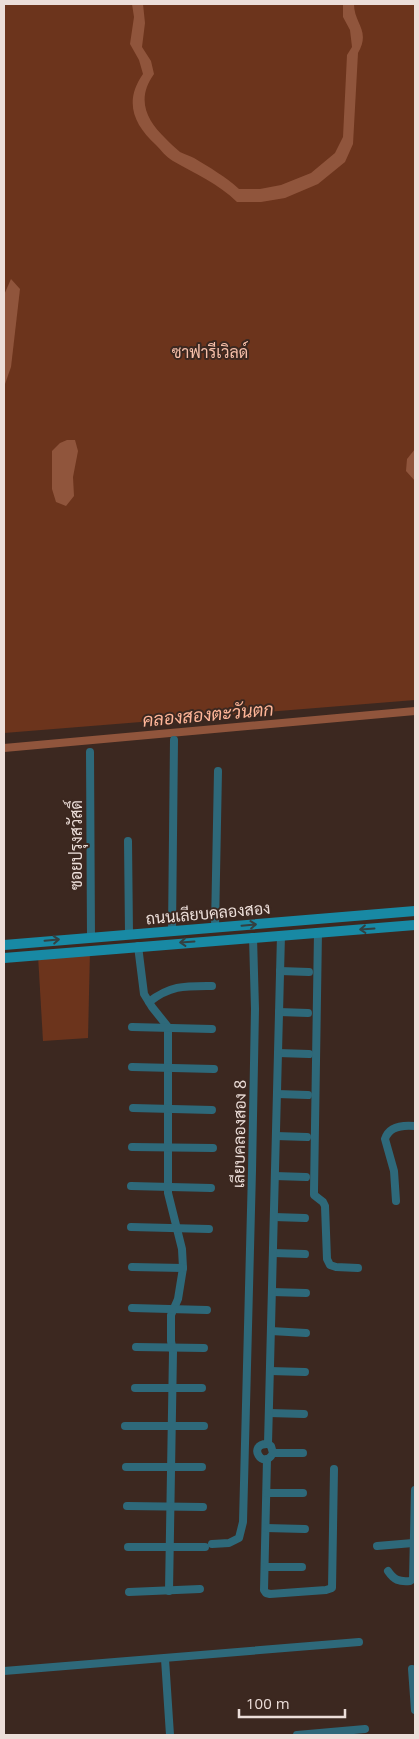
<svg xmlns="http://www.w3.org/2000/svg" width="419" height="1739" font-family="'Open Sans',Sarabun,sans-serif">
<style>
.green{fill:#6c341c}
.water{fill:#90553c}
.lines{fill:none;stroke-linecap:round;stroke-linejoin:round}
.canal{stroke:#90553c;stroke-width:8}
.minor{stroke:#2e697a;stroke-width:8}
.secondary{stroke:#1889a4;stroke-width:10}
.oneway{stroke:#334041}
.labels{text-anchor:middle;stroke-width:4;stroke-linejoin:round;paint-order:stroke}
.park-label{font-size:16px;fill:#f6bfa9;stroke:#3c2820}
.street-label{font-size:16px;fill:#ecded9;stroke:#3c2820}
.water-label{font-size:18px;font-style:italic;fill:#feb598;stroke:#3c2820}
</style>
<rect width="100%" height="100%" fill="#3c2820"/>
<g class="green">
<path d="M4,4H415V700L4,733Z"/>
<path d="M90,950L88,1038L43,1041L38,955Z"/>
</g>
<g class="water">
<path d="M132,4H143L145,23L142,47L151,61L154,74C136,99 146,120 166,139C170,143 175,148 180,152C184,154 190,156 194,158C209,167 226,177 239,189H260L281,185L311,173L335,153L343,137L347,55L352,47L350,30L343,17V4H354C354,24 371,30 358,53L353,144L345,162L318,184L285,198L261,202H237C219,184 194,173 173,161C166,157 161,150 156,145C133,124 124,101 143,74L139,60L130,44L134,17Z"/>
<path d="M11,279L20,289L11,367L5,384H4V295Z"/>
<path d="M67,440H75L78,451L73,477L74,496L66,506L56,502L52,489V451L60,443Z"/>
<path d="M415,449V481L406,471L407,459Z"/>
</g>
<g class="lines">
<path class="canal" d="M4,748L415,711"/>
<g class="minor">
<path d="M90,752L91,937"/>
<path d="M128,841L129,934"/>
<path d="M215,927L218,771"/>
<path d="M172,931L174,740"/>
<path d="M318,932L314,1191V1195L323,1202L325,1206L327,1259L330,1265L336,1267L358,1268"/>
<path d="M138,946L144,994L152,1007L168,1027V1193L182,1249L183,1268L178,1299L171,1315V1341L173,1352L169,1591"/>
<path d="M280,971L309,972"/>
<path d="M149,1002C171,985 185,986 212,986"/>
<path d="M279,1012L308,1013"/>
<path d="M132,1027L212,1029"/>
<path d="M278,1053L309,1054"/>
<path d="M132,1067L214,1069"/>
<path d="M277,1094L308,1095"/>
<path d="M133,1108L212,1110"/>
<path d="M276,1136L307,1137"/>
<path d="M132,1147L213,1148"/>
<path d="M275,1176L306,1177"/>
<path d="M131,1186L211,1188"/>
<path d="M396,1201L394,1171L385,1139C389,1126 404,1125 415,1126"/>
<path d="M274,1217L305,1218"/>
<path d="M131,1227L209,1229"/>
<path d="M273,1253L305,1254"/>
<path d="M132,1267L183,1268"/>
<path d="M272,1292L306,1293"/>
<path d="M132,1308L207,1310"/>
<path d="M271,1331L306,1333"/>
<path d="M136,1347L204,1348"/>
<path d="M270,1371L305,1372"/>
<path d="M135,1388H202"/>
<path d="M269,1413L304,1414"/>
<path d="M125,1426H204"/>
<path d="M268,1444C246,1443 263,1472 273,1453L271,1446L268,1444L281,935"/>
<path d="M273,1453H303"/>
<path d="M267,1459L264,1590L266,1593L270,1594L326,1590L332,1588L334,1469"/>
<path d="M126,1467H202"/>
<path d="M267,1493H303"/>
<path d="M127,1506L203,1507"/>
<path d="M266,1528L305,1529"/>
<path d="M212,1544L229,1543L239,1538L243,1522L252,1171L255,1009L253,937"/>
<path d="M377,1546L413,1543"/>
<path d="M128,1547H205"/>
<path d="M265,1567H302"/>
<path d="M388,1571C394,1580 399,1582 410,1581L413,1579L415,1490"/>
<path d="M129,1592L200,1589"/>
<path d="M165,1659L170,1735"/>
<path d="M412,1669L415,1710"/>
<path d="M4,1671L359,1642"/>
<path d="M297,1735L365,1729"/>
</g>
<g class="secondary">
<path d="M4,945L415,911"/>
<path d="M4,958L415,925"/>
</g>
</g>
<defs><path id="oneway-shaft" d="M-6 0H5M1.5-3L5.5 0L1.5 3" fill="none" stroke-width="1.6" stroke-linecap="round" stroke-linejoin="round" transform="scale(1.25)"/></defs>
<g class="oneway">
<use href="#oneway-shaft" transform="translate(249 925) rotate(-5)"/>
<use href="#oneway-shaft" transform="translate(367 929) rotate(176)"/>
<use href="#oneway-shaft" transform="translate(52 940) rotate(-5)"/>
<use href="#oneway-shaft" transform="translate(187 942) rotate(176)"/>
</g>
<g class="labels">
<g class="park-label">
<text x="210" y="358">ซาฟารีเวิลด์</text>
</g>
<g class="street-label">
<text transform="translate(76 845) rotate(-90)" y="6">ซอยปรุงสวัสดิ์</text>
<text transform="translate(208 913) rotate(-5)" y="6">ถนนเลียบคลองสอง</text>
<text transform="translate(239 1134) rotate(-89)" y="6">เลียบคลองสอง 8</text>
</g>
<g class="water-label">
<text transform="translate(208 715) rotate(-5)" y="6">คลองสองตะวันตก</text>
</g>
</g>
<rect width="419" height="1739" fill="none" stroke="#ecded9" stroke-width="10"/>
<path d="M239 1709v8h106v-8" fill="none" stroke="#ecded9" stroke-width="2.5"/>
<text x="246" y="1709" font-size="15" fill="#ecded9" stroke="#3c2820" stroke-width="4" paint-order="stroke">100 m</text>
</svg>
